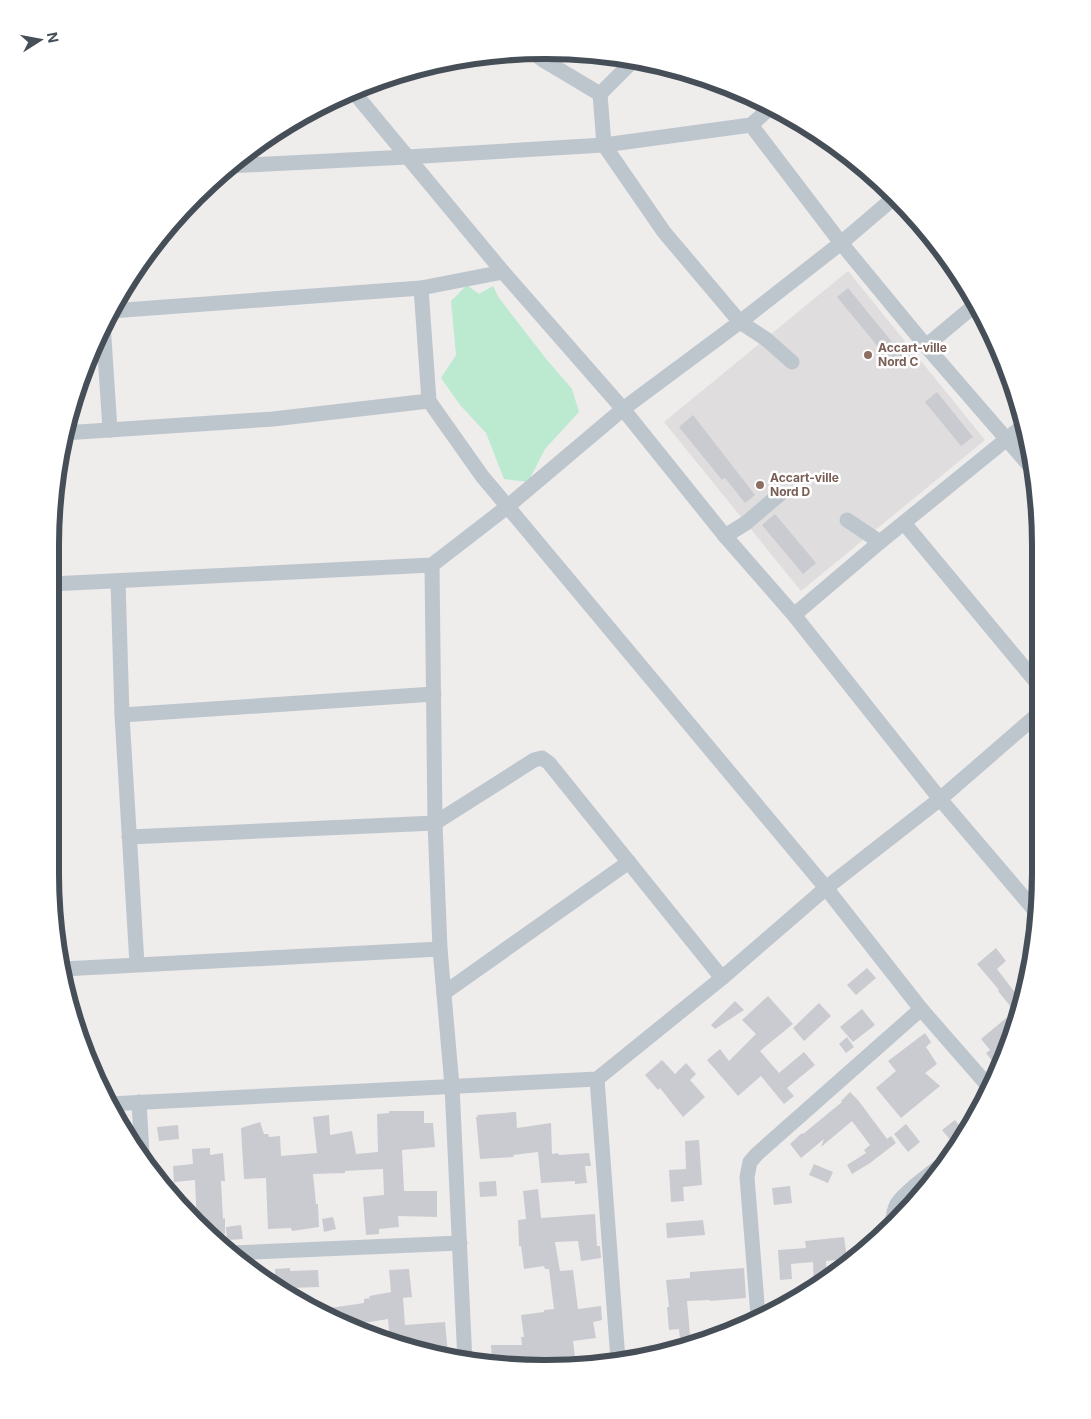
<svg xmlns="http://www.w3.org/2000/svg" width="1091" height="1419" font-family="Inter,sans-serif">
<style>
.education{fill:#dfdddd}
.green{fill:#bcead0}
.building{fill:#cacbd0}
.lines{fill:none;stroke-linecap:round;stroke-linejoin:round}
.minor{stroke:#bec6cd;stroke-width:15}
.education-dot{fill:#8d6e63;stroke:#fff;stroke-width:2}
.labels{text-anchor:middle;stroke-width:5;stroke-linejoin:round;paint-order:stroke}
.education-label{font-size:12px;font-weight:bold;fill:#785e54;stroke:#fff;text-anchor:start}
.rim{fill:none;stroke:#464e58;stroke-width:6}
</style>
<rect width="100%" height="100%" fill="#efecec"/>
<path class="education" d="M848,271L985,440L801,591L664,422Z"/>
<path class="green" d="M467,285L479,294L493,286L499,298L547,360L572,389L579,412L545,449L528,482L504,479L486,433L460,405L441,378L456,355L451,301Z"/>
<g class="building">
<path d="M848,288L905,358L893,368L882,355L884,354L837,297Z"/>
<path d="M937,392L973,437L961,446L925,402Z"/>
<path d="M693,415L755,495L745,503L725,478L722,480L679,427Z"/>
<path d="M775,514L816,563L803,574L762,525Z"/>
<path d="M996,948L1006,961L997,969L1020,999L1004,1059L996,1066L986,1053L990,1050L981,1039L1005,1019L1015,1012L998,991L999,990L977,964Z"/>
<path d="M867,968L876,978L856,995L847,985Z"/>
<path d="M768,996L793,1024L760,1051L779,1073L804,1052L815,1065L787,1088L794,1096L784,1104L761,1076L738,1096L707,1060L720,1049L729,1061L756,1034L742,1020Z"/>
<path d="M735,1001L744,1010L715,1029L711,1025Z"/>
<path d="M819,1003L831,1016L804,1041L793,1028Z"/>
<path d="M862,1009L875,1025L853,1042L840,1027Z"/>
<path d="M925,1033L931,1042L926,1047L937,1064L925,1073L940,1086L901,1118L876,1088L896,1071L888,1061Z"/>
<path d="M847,1037L854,1047L846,1053L839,1044Z"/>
<path d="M662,1060L675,1074L686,1063L696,1074L690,1080L705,1097L683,1117L660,1088L658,1090L645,1075Z"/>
<path d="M850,1092L858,1100L887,1139L891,1136L896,1143L870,1163L852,1174L847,1165L866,1153L864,1150L870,1145L852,1121L821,1147L824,1139L801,1158L790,1144L802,1133L803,1134L842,1102L841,1101Z"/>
<path d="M389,1111H424V1123H433L435,1147L402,1150L404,1191H437V1217L398,1216L399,1227L379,1229V1234L366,1235L363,1197L384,1195L383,1169L345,1171V1173L313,1174L316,1204H318L319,1227L292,1231L291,1228L268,1229L266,1178L244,1179L241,1128L260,1122L264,1134H268L269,1137L280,1136L281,1156L317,1153L313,1117L329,1115L330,1135L352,1131L356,1154L378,1152L377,1114L389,1113Z"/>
<path d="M516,1112L517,1128L551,1123L552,1154L558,1153L559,1155L589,1153L591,1166H585L587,1183L575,1184V1181L541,1183L538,1152L513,1155L514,1157L480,1159L476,1117H478L477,1115Z"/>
<path d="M955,1120L964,1132L952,1142L942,1130Z"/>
<path d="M906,1124L920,1142L908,1152L894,1134Z"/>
<path d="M178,1125L179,1139L159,1141L157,1127Z"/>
<path d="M699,1140L702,1185L683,1187L684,1201L671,1202L669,1170L686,1169L685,1141Z"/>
<path d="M210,1148V1155L223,1153L225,1181H221L223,1219L225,1218V1234H209L197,1226L195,1180L174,1182L173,1166L193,1164L192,1149Z"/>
<path d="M814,1164L833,1172L828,1183L809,1175Z"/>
<path d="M496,1181L497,1196L480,1197L479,1182Z"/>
<path d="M790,1186L792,1203L774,1205L772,1188Z"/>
<path d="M538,1189L541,1218L595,1214L597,1246H600L601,1258L581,1261L578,1241L555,1242L560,1271L573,1270L578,1309L601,1306L602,1320L593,1322L596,1338L573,1341L576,1366L565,1368L492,1365L491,1345H522L521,1337H524L521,1315L544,1312V1310L554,1309L549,1269H545L544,1266L524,1269L521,1246H519L518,1220L526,1219L523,1191Z"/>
<path d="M333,1217L336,1229L324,1232L322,1219Z"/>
<path d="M703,1220L705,1235L667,1238L666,1223Z"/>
<path d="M241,1225L243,1239L227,1240L226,1227Z"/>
<path d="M844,1237L847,1259L826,1261L827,1280L821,1286L814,1289L813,1262L791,1264L792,1279L780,1280L778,1250L806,1248L805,1241Z"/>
<path d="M290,1268V1271L318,1270L319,1287L290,1288V1297L275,1285V1269Z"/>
<path d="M744,1268L746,1298L710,1301V1300L687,1301L690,1335L718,1333L719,1336L704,1343L681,1348L679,1329L669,1330L667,1307H669L666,1280L690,1278V1272Z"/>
<path d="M409,1269L412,1297L403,1298L405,1325L445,1322L448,1354L437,1356L418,1352L390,1341L388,1319L352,1325L316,1310L364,1303V1299L370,1298L369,1296L391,1292L389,1270Z"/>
</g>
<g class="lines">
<g class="minor">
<path d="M531,51L543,60L600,94L604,145L664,232L740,322L766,339L792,362"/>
<path d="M352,90L503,272L623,409L725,536L794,615L940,799L1037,913"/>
<path d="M600,94L635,59"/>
<path d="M751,125L841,243L926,346L1035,472"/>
<path d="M228,166L407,157L604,145L751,125L771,107"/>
<path d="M421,288L429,401L482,476L826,888L921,1009L990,1088"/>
<path d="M111,311L421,288L503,272"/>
<path d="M103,323L110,430"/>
<path d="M926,346L975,305"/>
<path d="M64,433L273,419L429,401"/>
<path d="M847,520L880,542"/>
<path d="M904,523L1037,683"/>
<path d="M725,536L746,523L780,494"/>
<path d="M432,565L435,823L440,949L452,1086L465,1362"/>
<path d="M118,581L122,715L137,964"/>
<path d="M51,584L432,565L507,507L623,409L740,322L841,243L896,196"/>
<path d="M794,615L880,542L1024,425"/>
<path d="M122,715L434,694"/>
<path d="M129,837L435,823L534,760L542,758L549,763L722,978"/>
<path d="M63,969L440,949"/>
<path d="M444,993L629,862"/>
<path d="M597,1079L618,1360"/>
<path d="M139,1102L142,1154"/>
<path d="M109,1104L597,1079L722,978L826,888L940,799L1037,715"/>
<path d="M892,1227C893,1219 893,1211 897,1204C906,1190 936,1170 950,1158"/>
<path d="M233,1253L460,1243"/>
<path d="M758,1316L747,1177L750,1162L757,1154L921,1009"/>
</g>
</g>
<g class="education-dot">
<circle cx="868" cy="355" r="5"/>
<circle cx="760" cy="485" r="5"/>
</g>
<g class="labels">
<g class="education-label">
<text x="878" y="352">Accart-ville<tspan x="878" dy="14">Nord C</tspan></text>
<text x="770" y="482">Accart-ville<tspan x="770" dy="14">Nord D</tspan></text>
</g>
</g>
<path d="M0 0H1091V1419H0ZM545 59H546A486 486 0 0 1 1032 545V874A486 486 0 0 1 546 1360H545A486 486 0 0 1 59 874V545A486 486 0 0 1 545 59Z" fill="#fff" fill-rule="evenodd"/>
<path class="rim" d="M545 59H546A486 486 0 0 1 1032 545V874A486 486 0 0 1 546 1360H545A486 486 0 0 1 59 874V545A486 486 0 0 1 545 59Z"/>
<g transform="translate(40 40) rotate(79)" stroke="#ffffff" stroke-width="4" paint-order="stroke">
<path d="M0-4L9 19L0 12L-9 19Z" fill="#464e58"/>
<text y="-8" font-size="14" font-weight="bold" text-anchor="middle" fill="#464e58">N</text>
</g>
</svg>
